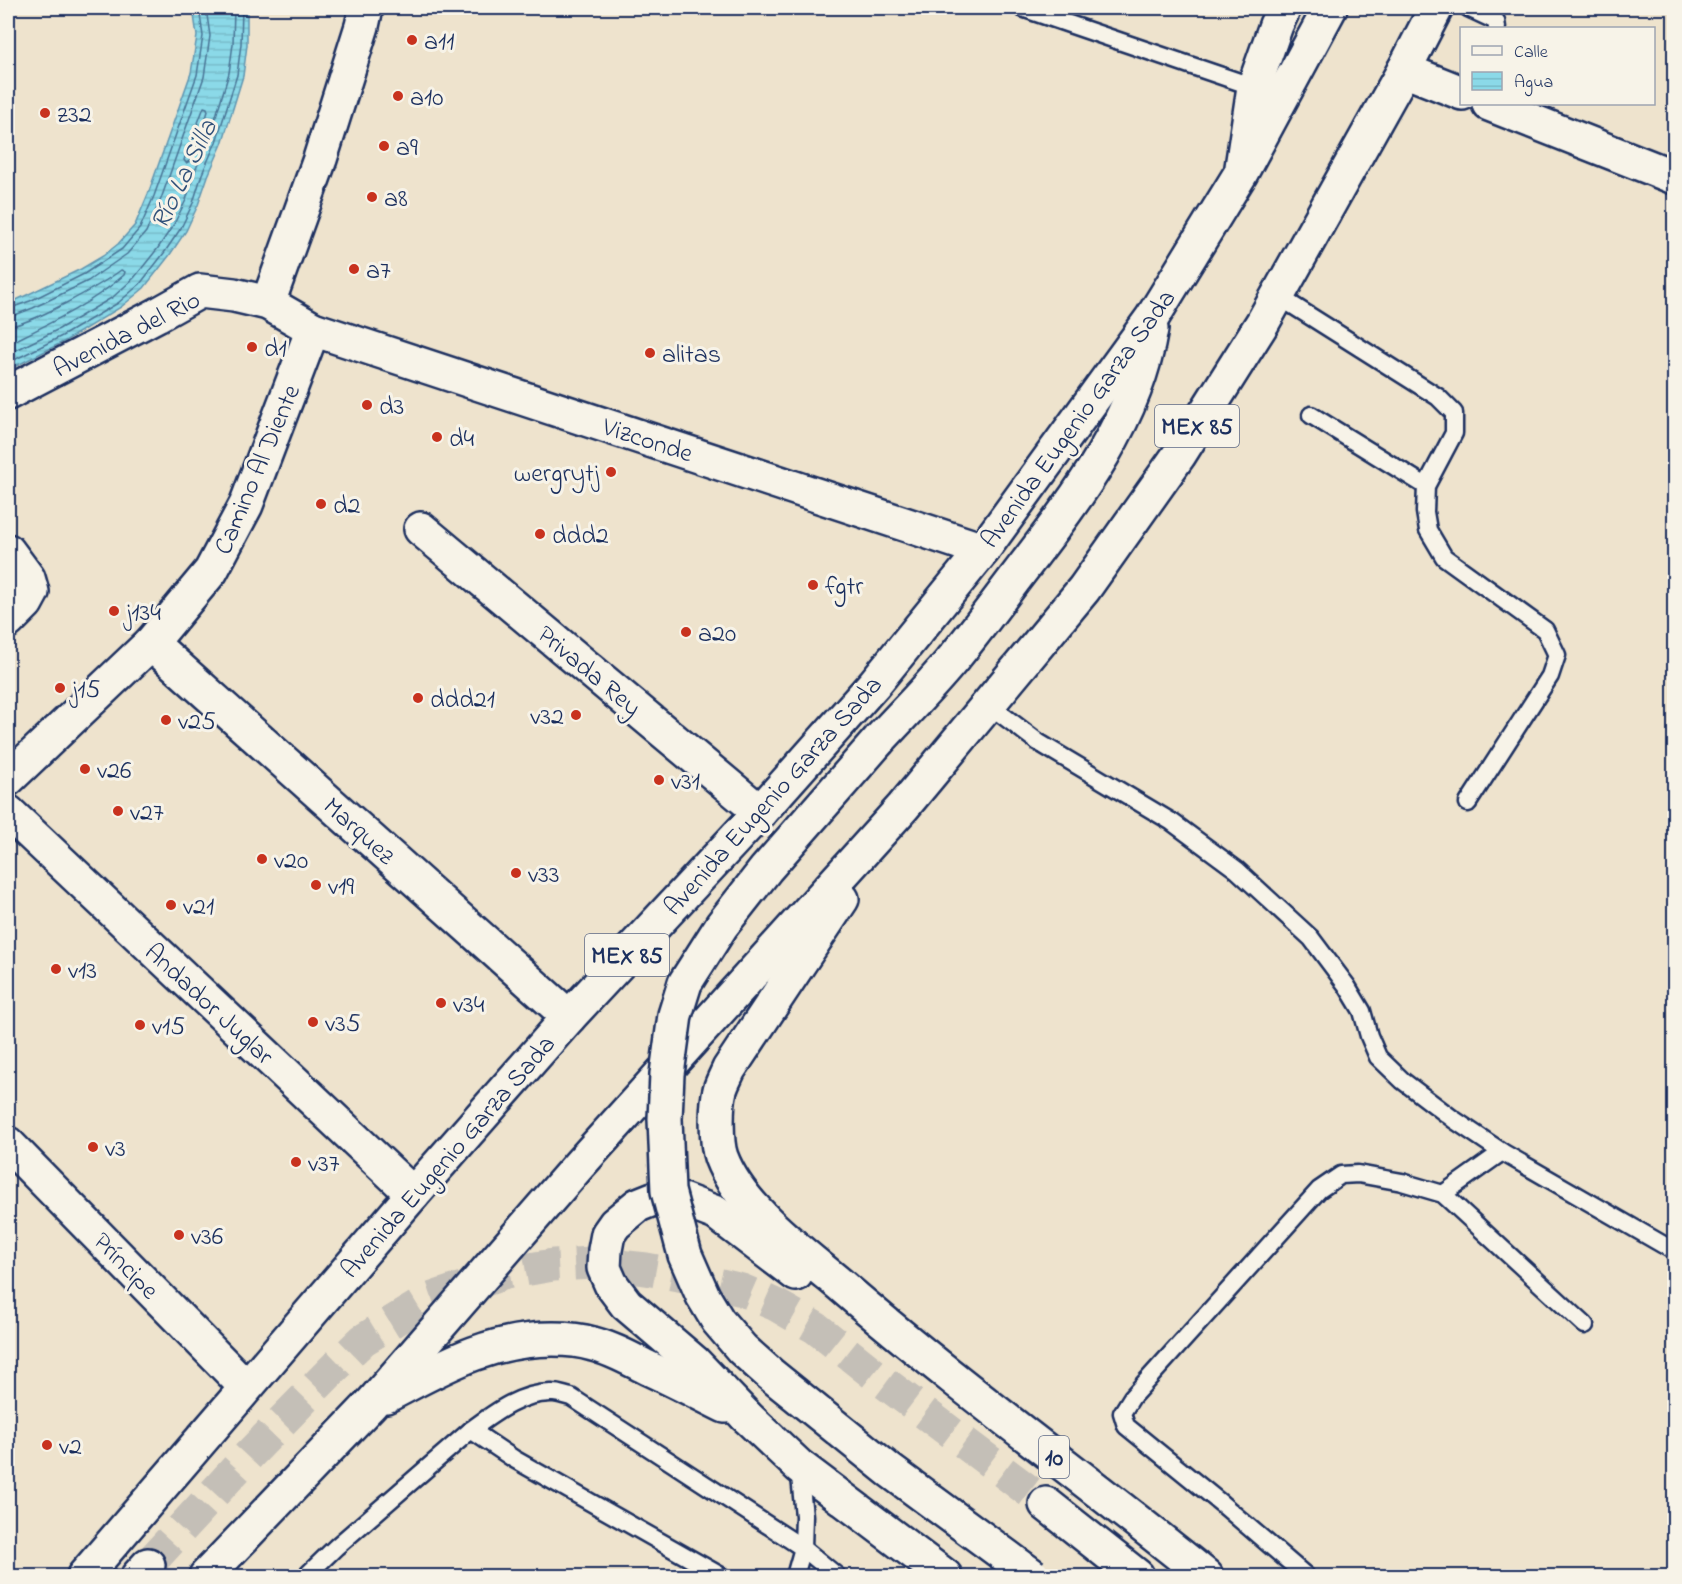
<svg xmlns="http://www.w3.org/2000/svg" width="1682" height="1584" font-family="'Indie Flower',sans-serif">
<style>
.water{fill:url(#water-rules);stroke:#5e95b1;stroke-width:1.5}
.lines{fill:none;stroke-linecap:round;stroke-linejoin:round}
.shore{stroke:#487395;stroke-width:1.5}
.highway-tunnel{stroke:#c4bfb7;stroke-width:33;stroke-dasharray:33 16;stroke-linecap:butt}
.lane-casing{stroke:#1b2f5e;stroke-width:21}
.street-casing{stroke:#1b2f5e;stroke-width:38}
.secondary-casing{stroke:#1b2f5e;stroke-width:38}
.highway-casing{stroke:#1b2f5e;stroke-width:38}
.lane{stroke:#f7f3e8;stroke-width:16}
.street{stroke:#f7f3e8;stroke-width:33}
.secondary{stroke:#f7f3e8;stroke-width:33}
.highway{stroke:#f7f3e8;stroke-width:33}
.highway-bridge-casing{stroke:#1b2f5e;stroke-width:38;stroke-linecap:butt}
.highway-bridge{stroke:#f7f3e8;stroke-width:33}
.poi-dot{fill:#c8321e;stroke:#f7f3e8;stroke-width:2}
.labels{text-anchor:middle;stroke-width:6;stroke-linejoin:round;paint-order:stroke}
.shield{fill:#f7f3e8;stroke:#5d6a87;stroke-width:1.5}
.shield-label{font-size:24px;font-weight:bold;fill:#1b2f5e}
.poi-label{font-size:26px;fill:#1b2f5e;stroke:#f7f3e8;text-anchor:start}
.street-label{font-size:26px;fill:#1b2f5e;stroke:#f7f3e8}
.water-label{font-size:27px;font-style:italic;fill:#31517a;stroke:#f7f3e8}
</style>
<defs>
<pattern id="water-rules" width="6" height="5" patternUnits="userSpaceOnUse" patternTransform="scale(1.5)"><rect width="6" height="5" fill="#8bd9e8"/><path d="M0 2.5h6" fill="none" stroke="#77bbc9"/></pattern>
</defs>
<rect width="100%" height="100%" fill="#eee3cd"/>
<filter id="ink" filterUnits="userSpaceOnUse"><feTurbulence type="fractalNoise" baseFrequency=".0167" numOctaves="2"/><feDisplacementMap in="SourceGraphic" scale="12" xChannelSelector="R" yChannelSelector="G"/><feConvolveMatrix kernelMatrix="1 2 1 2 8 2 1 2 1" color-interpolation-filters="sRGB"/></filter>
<g filter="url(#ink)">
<path class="water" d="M193,8H247V45L243,76L222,144L208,176L198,205L186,231L169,256L144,288L121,307L65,341L8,370V304L81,269L103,256L118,244L135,225L148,194L191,73L197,36Z"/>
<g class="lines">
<g class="shore">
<path d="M204,107L207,108L208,111L201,136L190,161L186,163L184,160Z"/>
<path d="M8,309L30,301L84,274L122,249L140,228L154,196L197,75L203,36L199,8"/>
<path d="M8,317L15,315L33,308L88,281L127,254L146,232L161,199L204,77L210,36L206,8"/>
<path d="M8,326C31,325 101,285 121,270L125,272L124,275C90,305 48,324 8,344"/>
<path d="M8,354L59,329L113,297L134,278L158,248L174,224L186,200L195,171L209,139L229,73L233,44L234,8"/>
<path d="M8,363L62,336L118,303L140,284L164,253L181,228L193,203L202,174L216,142L237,75L241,44L242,8"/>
</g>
<path class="highway-tunnel" d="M148,1565L249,1455L332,1370L363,1340L430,1299L506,1273L553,1265L593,1263L646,1269L684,1276L742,1290L776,1305L816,1328L885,1383L1046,1504"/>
<g class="lane-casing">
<g id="lane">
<path d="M1022,8L1254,87"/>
<path d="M1468,8L1496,21L1497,28"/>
<path d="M1278,296L1438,397L1454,413V433L1426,486L1425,512L1428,530L1444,557L1545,630L1557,655L1550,676L1468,803"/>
<path d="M1311,415L1426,486"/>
<path d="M989,705L1038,742L1172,822L1237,870L1311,938L1347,986L1362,1011L1369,1036L1378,1057L1403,1081L1453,1119L1502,1152L1674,1251"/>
<path d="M1443,1194L1502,1152"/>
<path d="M471,1430C495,1412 522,1392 553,1393C559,1393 565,1396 571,1397L803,1548L837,1576"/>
<path d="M306,1576L336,1547L471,1430L514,1459L721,1576"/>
<path d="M795,1576L803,1548L804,1516L799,1467"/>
<path d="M1306,1576L1222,1504L1126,1426L1122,1413L1132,1397L1319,1190L1341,1175L1358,1174L1402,1182L1443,1194L1585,1325"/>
</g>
</g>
<g class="street-casing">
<g id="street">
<path d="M1404,70L1462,93"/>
<path d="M1489,104L1674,177"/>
<path d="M268,303L320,159L362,26L366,8"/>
<path d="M8,393L157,315L200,291L234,295L268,303L313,329L983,550"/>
<path d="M421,529L760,812"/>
<path d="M8,551L28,578L32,592L26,603L8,621"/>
<path d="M151,643L569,1017"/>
<path d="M8,779L151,643L211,571L246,505L313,329"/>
<path d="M8,812L413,1194"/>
<path d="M8,1144L246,1387"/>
</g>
</g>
<g class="secondary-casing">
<g id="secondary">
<path d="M1242,167L1254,87L1276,25L1284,8"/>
<path d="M746,1416L799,1466L945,1576"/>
</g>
</g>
<g class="highway-casing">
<g id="highway">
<path d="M879,740C904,713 930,687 953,659C977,630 1000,598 1023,568C1078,496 1136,421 1151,329"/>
<path d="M842,899L729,1069C726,1076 722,1083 720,1090C716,1105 716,1143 721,1157C741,1210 803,1253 844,1288C961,1389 1086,1479 1206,1576"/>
<path d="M386,1396C442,1367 488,1339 553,1339C566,1339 580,1340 593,1344C613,1349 630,1359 648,1368C674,1380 699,1393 725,1406"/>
<path d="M746,1416L694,1362L626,1304L611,1284L604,1268L605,1250L608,1234L615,1224L638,1205L653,1199L682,1200L716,1213L796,1274"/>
<path d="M1046,1504L1137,1576"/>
<path d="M84,1576L413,1194L569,1017L760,812L874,684L983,550L1152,318L1241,173L1330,8"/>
<path d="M138,1576L148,1565"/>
<path d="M206,1576L372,1403L579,1165L903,807L1084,589L1179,455L1263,322L1404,70L1436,8"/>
</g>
</g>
<use href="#lane" class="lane"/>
<use href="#street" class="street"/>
<use href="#secondary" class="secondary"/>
<use href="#highway" class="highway"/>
<g class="highway-bridge-casing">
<path id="highway-bridge" d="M879,740L766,869L722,925L685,983L675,1015L667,1074L665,1119L668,1191L685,1255L703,1296L718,1321L742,1349L770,1374L889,1470L1033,1576"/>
</g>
<use href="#highway-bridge" class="highway-bridge"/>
</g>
</g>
<g class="poi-dot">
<circle cx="412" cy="40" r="6"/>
<circle cx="398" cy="96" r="6"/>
<circle cx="45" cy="113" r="6"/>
<circle cx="384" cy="146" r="6"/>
<circle cx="372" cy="197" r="6"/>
<circle cx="354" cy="269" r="6"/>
<circle cx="252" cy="347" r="6"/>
<circle cx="650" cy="353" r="6"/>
<circle cx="367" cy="405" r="6"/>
<circle cx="437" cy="437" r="6"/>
<circle cx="611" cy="472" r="6"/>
<circle cx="321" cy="504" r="6"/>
<circle cx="540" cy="534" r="6"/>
<circle cx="813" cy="585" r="6"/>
<circle cx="114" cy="611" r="6"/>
<circle cx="686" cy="632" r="6"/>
<circle cx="60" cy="688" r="6"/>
<circle cx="418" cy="698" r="6"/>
<circle cx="576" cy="715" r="6"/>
<circle cx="166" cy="720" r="6"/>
<circle cx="85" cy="769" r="6"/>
<circle cx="659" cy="780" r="6"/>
<circle cx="118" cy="811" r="6"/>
<circle cx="262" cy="859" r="6"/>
<circle cx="516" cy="873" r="6"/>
<circle cx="316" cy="885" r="6"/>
<circle cx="171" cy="905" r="6"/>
<circle cx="56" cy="969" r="6"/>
<circle cx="441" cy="1003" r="6"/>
<circle cx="313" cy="1022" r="6"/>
<circle cx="140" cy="1025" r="6"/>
<circle cx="93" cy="1147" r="6"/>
<circle cx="296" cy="1162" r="6"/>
<circle cx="179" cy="1235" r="6"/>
<circle cx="47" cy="1445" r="6"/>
</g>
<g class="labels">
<g class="shield">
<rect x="1155" y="405" width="84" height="42" rx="4.5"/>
<rect x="585" y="934" width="84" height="42" rx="4.5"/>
<rect x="1039" y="1436" width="30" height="42" rx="4.5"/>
</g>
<g class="shield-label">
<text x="1197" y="434">MEX 85</text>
<text x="627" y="963">MEX 85</text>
<text x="1054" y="1465">10</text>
</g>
<g class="poi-label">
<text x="424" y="49">a11</text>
<text x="410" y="105">a10</text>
<text x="57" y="122">z32</text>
<text x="396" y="155">a9</text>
<text x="384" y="206">a8</text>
<text x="366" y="278">a7</text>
<text x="264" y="356">d1</text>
<text x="662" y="362">alitas</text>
<text x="379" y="414">d3</text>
<text x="449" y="446">d4</text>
<text x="599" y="481" text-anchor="end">wergrytj</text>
<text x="333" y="513">d2</text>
<text x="552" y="543">ddd2</text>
<text x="825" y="594">fgtr</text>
<text x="126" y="620">j134</text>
<text x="698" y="641">a20</text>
<text x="72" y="697">j15</text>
<text x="430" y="707">ddd21</text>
<text x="564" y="724" text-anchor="end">v32</text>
<text x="178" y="729">v25</text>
<text x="97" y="778">v26</text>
<text x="671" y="789">v31</text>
<text x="130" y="820">v27</text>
<text x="274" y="868">v20</text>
<text x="528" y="882">v33</text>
<text x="328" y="894">v19</text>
<text x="183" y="914">v21</text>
<text x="68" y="978">v13</text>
<text x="453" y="1012">v34</text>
<text x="325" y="1031">v35</text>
<text x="152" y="1034">v15</text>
<text x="105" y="1156">v3</text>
<text x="308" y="1171">v37</text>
<text x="191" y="1244">v36</text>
<text x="59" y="1454">v2</text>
</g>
<g class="street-label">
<text transform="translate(126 333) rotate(-27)" y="9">Avenida del Rio</text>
<text transform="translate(1077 418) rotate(-54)" y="9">Avenida Eugenio Garza Sada</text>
<text transform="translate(648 439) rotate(18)" y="9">Vizconde</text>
<text transform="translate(256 469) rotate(-67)" y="9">Camino Al Diente</text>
<text transform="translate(590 670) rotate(40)" y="9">Privada Rey</text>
<text transform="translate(772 795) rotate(-48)" y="9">Avenida Eugenio Garza Sada</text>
<text transform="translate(360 830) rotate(42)" y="9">Marquez</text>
<text transform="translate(210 1003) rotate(43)" y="9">Andador Juglar</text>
<text transform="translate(447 1156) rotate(-49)" y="9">Avenida Eugenio Garza Sada</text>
<text transform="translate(127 1265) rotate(46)" y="9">Príncipe</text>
</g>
<g class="water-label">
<text transform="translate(183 174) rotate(-64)" y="9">Río La Silla</text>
</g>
</g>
<rect width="1682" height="1584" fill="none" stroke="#f7f3e8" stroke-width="30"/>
<rect x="15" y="15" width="1652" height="1554" fill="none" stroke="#1b2f5e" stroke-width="2" filter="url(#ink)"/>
<rect x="1460" y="27" width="195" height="78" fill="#f7f3e8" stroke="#9fa5b1" stroke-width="1.5"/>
<rect x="1472" y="46" width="30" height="9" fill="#f7f3e8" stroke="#9fa5b1" stroke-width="1.5"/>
<text x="1514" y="57" font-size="18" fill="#1b2f5e">Calle</text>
<rect x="1472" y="72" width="30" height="18" fill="url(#water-rules)" stroke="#9fa5b1" stroke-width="1.5"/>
<text x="1514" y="87" font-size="18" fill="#1b2f5e">Agua</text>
</svg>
